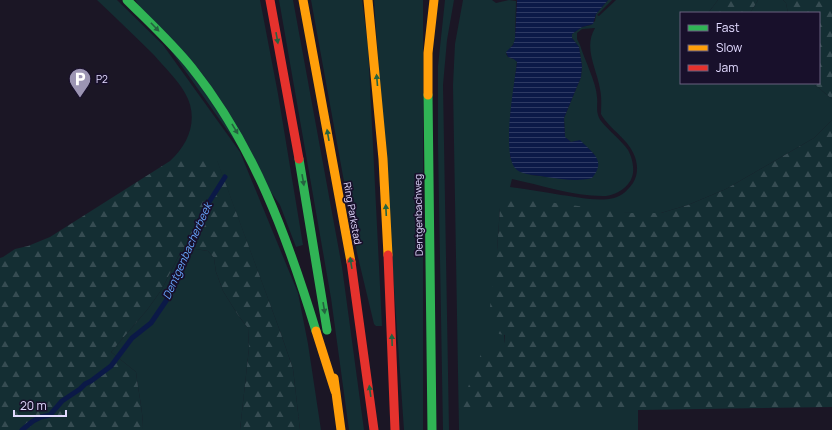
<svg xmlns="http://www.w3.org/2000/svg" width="832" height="430" font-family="Manrope,sans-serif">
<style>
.grass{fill:#142e33;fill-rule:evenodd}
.forest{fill:url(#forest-firs)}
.water{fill:url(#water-rules)}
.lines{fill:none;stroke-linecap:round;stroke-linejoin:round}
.stream{stroke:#0b1947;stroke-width:5}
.fast{stroke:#30b455;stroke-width:9}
.slow{stroke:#ff9f0a;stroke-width:9}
.jam{stroke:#e5322d;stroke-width:9}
.oneway{fill:#246240}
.labels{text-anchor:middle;stroke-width:3.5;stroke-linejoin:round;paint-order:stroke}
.poi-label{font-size:10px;fill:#e2daff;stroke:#18102b;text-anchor:start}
.street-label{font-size:10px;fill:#e2daff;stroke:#18102b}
.water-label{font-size:11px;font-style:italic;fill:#68a7ff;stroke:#18102b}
</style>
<defs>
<pattern id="forest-firs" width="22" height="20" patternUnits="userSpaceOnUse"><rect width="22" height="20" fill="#142e33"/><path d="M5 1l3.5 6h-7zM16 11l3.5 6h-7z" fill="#364c52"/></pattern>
<pattern id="water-rules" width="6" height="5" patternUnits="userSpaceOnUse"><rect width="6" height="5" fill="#0b1947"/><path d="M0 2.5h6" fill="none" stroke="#2e3a63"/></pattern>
</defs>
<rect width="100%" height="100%" fill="#1b1625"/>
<g class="grass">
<path d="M97,0H117L163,45L240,152L298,293L308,344L321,430H300L293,369L281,334L217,161H170C190,143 199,117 185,93C177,79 164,67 154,55C135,36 116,18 97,0Z"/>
<path d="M135,0H260L278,94L303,245L296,247L280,205Z"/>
<path d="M279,0H293L342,267L364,430H349L331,298Z"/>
<path d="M311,0H362L368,46L382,326H376L374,324L357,253Z"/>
<path d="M374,0H423V430H404Z"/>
<path d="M445,0H454L447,40L443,85L449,430H443L438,145V66Z"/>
<path d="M463,0H492L496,3L509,0L516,1L515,39L514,43L506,54L508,57L514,59L517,61L510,119V157L531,175L578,180L594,154L580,141L571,142L565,137L564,118L581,77L582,66L579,47L572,38V34L582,27L591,25L595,21L596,14L608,0H612L597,15L599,16L616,0H718L708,13H681V83H813L832,99V120L814,138L726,189L688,205L661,213H631L500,208L497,251L505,344L459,410H638V430H459L453,85L455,44ZM595,28C583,48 597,69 600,89C602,98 601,106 601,114C610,130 629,139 635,157C638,166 638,175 633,183C628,190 622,196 614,198C597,202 578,197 561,195C544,192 527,189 510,187L512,179C541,185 576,197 606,196C616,195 629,187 632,177C635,169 632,157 628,150C621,140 609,131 601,121C595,112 598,106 597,97C596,82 585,61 580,45L577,39V33L582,29Z"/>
<path d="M758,0H783L786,3L788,13H750Z"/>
<path d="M183,247L208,251L214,258L216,272L223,291L238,315L248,328L249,348L240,430H143C143,410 138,391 136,372L111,352L147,310L162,289Z"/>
</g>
<g class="forest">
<path d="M718,0H758L750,13H708Z"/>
<path d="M783,0H832V99L813,83H819V13H788L786,3Z"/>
<path d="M832,120V407L638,410H459L481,354L505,343V335L499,334L489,315L497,251L500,208L510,197L631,213H661L688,205L726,189L814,138Z"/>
<path d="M217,160L281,334L293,369L300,430H240L249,348L248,328L238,315L223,291L216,272L214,258L208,251L183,247L162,289L147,310L111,352L136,372C138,391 143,410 143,430H0V258L3,257L15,249L28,246L50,237L170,161Z"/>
</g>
<path class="water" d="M517,0H608L596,14L593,24L582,27L572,34V38L579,47L582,66L581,77L564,118L565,137L571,142L580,140C592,153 607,160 592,178C577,182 562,179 546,177C537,175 524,175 517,170C500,158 515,82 517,62L514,59L508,57L506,52L513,45L515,39Z"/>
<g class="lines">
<path class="stream" d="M22,430L33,421L41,417L50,415L62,401L80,389L85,384L91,381L111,366L132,338L151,323L168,298L174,277L195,234L204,210L225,177"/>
<g class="fast">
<path d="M127,0C149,22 173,44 192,68C254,146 287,236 316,331"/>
<path d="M428,95L432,430"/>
<path d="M299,159L327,330"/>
</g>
<g class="slow">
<path d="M303,0L351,262"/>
<path d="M368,0L383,159L388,255"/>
<path d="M428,95V53L434,0"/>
<path d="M316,331L335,391"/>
<path d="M334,378L341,430"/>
</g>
<g class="jam">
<path d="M270,0L299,159"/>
<path d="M388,255L395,430"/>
<path d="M351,262L374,430"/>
</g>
</g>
<defs><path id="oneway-solid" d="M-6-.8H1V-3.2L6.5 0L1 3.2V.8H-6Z"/></defs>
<g class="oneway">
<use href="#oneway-solid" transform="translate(155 27) rotate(46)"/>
<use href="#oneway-solid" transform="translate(277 38) rotate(80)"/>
<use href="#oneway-solid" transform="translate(377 80) rotate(-95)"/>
<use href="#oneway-solid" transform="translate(235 129) rotate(59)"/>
<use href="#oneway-solid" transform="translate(328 135) rotate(-100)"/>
<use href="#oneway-solid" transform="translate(303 180) rotate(80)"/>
<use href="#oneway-solid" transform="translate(386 210) rotate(-93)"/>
<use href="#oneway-solid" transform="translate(351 263) rotate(-99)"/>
<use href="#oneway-solid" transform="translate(324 308) rotate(81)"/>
<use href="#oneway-solid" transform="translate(392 340) rotate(-92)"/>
<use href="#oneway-solid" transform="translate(370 391) rotate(-98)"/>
</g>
<defs>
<g id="parking-pin" transform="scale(1.15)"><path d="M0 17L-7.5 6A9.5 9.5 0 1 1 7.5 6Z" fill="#9c95b3" stroke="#18102b"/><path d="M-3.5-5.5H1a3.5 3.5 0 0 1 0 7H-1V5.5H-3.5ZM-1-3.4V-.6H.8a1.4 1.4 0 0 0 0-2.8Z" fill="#fff"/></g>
</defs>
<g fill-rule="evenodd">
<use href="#parking-pin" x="80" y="79"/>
</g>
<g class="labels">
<g class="poi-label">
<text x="96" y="83">P2</text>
</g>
<g class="street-label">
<text transform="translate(353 213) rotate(80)" y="4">Ring Parkstad</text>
<text transform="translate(418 215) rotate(-91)" y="4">Dentgenbachweg</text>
</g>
<g class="water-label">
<text transform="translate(187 251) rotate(-66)" y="4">Dentgenbacherbeek</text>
</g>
</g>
<rect x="680" y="12" width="140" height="72" fill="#18102b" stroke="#696180"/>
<rect x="688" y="25" width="20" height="6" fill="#30b455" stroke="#696180"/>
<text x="716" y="32" font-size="12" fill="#e2daff">Fast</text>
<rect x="688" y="45" width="20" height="6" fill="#ff9f0a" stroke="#696180"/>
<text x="716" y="52" font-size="12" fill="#e2daff">Slow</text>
<rect x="688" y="65" width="20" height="6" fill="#e5322d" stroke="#696180"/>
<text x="716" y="72" font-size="12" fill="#e2daff">Jam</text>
<path d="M14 410v6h52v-6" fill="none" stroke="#e2daff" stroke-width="2"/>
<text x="20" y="410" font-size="12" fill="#e2daff" stroke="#18102b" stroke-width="3" paint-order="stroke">20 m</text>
</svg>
